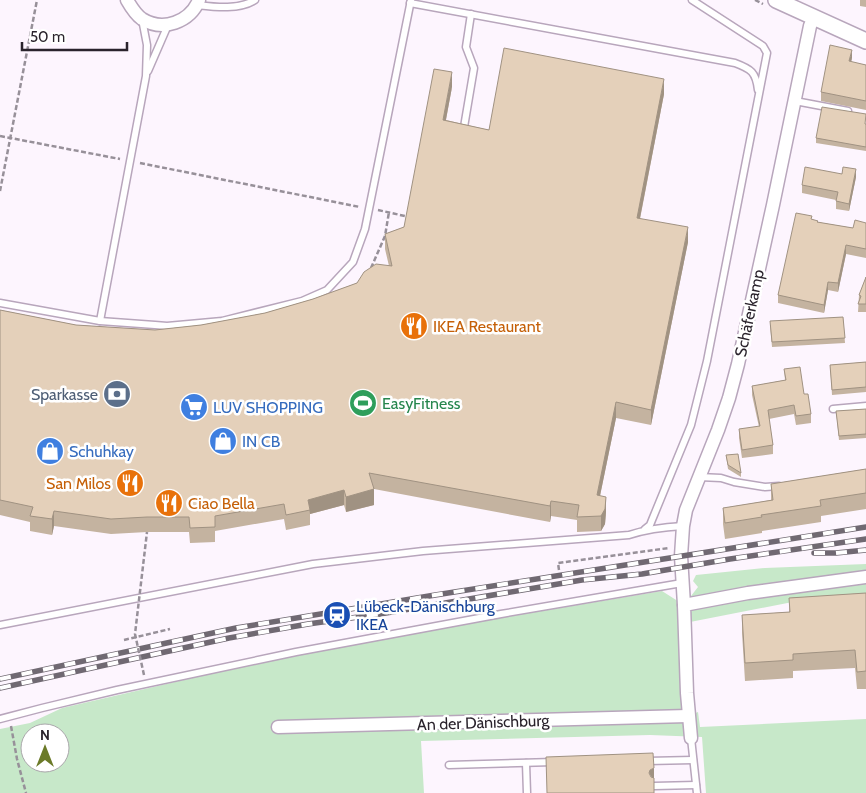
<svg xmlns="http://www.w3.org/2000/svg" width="866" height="793" font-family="Cabin,sans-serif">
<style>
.green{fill:#c7e8c9;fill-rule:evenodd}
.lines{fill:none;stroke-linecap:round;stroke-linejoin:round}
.service-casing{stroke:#b8a6bc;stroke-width:9}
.minor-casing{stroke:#b8a6bc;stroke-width:15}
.tertiary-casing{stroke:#b8a6bc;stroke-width:18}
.path{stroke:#979099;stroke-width:2.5;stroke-dasharray:5 2.5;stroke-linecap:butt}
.service{stroke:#fff;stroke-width:6}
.minor{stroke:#fff;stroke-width:12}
.tertiary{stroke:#fff;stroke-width:15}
.rail-casing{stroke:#706972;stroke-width:5.5}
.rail{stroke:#fff;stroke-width:4;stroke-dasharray:11;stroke-linecap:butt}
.path-bridge{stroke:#979099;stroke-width:2.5;stroke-dasharray:5 2.5;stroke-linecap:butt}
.wall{fill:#c4b3a0}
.shaded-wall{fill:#a09282}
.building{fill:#e4d0ba;stroke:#a09282}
.labels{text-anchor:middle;stroke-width:5;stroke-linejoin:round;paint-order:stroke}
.street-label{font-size:16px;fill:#2a232c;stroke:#fff}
.food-label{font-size:16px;fill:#c56008;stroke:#fff;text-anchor:start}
.service-label{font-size:16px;fill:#4e5e75;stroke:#fff;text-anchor:end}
.leisure-label{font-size:16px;fill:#27864d;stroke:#fff;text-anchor:start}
.shop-label{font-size:16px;fill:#366cbe;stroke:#fff;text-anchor:start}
.transit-label{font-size:16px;fill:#164399;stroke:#fff;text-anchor:start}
</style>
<rect width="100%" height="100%" fill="#fdf5fe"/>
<path class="green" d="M866,564V594L813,598L685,623L688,716L698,712L700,727L866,719V793H706L702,737L650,735L421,741L424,793H0V729L30,723L62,708L249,665L439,628L662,591L684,605L698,587L693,581L696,575L765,568ZM30,733H60V763H30Z"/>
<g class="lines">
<g class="service-casing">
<g id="service">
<path d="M410,3L735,63C751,69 756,72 758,90"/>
<path d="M197,5C215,7 239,10 255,0"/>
<path d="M148,71L168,25"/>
<path d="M795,101L848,111"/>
<path d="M463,133L474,68L466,47L471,14"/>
<path d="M0,303L100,321L155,325L167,326L222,321L302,301L327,290L353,262L365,229L411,0"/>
<path d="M100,321L146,76L147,45L142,19"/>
<path d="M833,409L866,406"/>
<path d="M699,477L721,478L734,482L765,487L779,486"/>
<path d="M645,529L650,525L652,520L691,425L707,361L767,53L763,46L692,0"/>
<path d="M0,625L313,564L423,551L629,535C647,529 664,527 683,526"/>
<path d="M0,719L42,708L117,690L296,652L501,614L682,583"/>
<path d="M691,738L697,793"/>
<path d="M647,761L693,760"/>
<path d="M526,763L527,793"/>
<path d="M449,765L554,762"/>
<path d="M654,786L696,785"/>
</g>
</g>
<g class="minor-casing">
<g id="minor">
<path d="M127,0C131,7 135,14 142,19C163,32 190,22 199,0"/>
<path d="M684,605L681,556L683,526L686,510L718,430L729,398L738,364L773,205L810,26L814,17"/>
<path d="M278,727L688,716"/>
<path d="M691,738L687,693L684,605L748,593L866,577"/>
</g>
</g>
<g class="tertiary-casing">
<path id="tertiary" d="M776,0L866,41"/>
</g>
<g class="path">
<path d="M755,0L763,4"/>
<path d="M0,136L120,159"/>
<path d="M140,163L360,207"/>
<path d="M0,191L37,0"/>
<path d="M378,210L409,217"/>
<path d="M371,268L385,236L389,212"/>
<path d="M559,570L558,563L669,548"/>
<path d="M124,640L170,629"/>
<path d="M11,726L17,759L26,793"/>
</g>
<use href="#service" class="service"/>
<use href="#minor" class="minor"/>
<use href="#tertiary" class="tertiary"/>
<g class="rail-casing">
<g id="rail">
<path d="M814,553H836L866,550"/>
<path d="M0,679L236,628L429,596L866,527"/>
<path d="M0,688L229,638L308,624L380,614L582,580L642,574L730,559L866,539"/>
</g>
</g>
<use href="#rail" class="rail"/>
<path class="path-bridge" d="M144,675L135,634L147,532"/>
</g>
<g class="wall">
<path d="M860,0H866V7L860,6Z"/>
<path d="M852,58L851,62L866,65V110L821,101V92Z"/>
<path d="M452,87L446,120L489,130L664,94L640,219L688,242L651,425L616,418L600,496L606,512L605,524L601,531L577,532V520L551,516L550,522L374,489V505L346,512L344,505L310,514V525L286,530L284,519L215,531V542L190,543L189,532H147L111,534L54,526L52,535L30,531V522L0,515V310L76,325L155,330L201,325L265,313L313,299L357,283L389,266L385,249V234L404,227Z"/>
<path d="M866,124V151L816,143V138Z"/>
<path d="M856,177L849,211L836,209V200L802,193V185Z"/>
<path d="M812,220L817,222L853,228L866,223V258L846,254L838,292L828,290L824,313L778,303V295Z"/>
<path d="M866,277V312H858L859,295Z"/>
<path d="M843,317L845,343L772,347L770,325Z"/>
<path d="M866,362V392L832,395L830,365Z"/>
<path d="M784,369L804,394L811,414V423L796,425L794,414L769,419L773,445V454L742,458L739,438V429L759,427L752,395V386L785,380Z"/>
<path d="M866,409V438L839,440L836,411Z"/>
<path d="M726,455L741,473V477L728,469Z"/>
<path d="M866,469V509L821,516V522L762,531V533L725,539L723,524V508L771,500V484Z"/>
<path d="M866,593V689H857L855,668L793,671V678L745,681L742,633V615L789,612V598Z"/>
</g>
<g class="shaded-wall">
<path d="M852,50V58L849,70V61Z"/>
<path d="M452,72V87L443,135V120Z"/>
<path d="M664,79V94L637,233V218Z"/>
<path d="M856,169V177L849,211V204Z"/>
<path d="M688,227V242L651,425V410Z"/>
<path d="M846,245V254L838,292V283Z"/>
<path d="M828,282V290L824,313V305Z"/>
<path d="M616,402V418L597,510V495Z"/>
<path d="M374,489V505L346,512V497Z"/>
<path d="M344,490V505L310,514L308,500Z"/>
<path d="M606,497V512L605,524L601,531V516Z"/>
<path d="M551,501V516L550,522V506Z"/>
<path d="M54,511V526L52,535V519Z"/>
<path d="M654,768V781L649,773L650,770Z"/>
</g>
<g class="building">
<path d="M830,45L852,50L849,61L866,65V101L821,92Z"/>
<path d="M504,48L664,79L637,218L688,227L651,410L616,402L597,495L606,497L605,509L601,516L577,517L579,505L551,501L550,506L369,473L374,489L346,497L344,490L308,500L310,510L286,515L284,504L215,516V527L190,528L189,517H147L111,519L54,511L52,519L30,516L33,507L0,500V310L76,325L155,330L201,325L265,313L313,299L357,283L364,272L376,264L392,266L385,234L404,227L434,69L452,72L443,120L489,130Z"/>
<path d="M822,107L866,114L865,124H866V147L816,138Z"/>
<path d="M805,167L842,174L843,167L856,169L849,204L836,201L838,192L802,185Z"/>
<path d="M796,213L812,216L811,219L818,221L817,222L853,228L855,220L866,223V249L846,245L838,283L828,282L824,305L778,295Z"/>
<path d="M866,277V304H858L861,296L859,295Z"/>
<path d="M843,317L845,338L772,342L770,321Z"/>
<path d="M866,362V387L832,390L830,365Z"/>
<path d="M800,367L804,394H808L811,414L796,416L794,405L768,410L773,445L742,450L739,429L760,426L752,386L786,380L784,369Z"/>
<path d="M866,409V434L839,436L836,411Z"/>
<path d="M738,454L741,473L728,465L726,455Z"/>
<path d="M866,469V493L820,500L821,506L761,515L762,517L725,523L723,508L773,500L771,484Z"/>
<path d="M866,593V671L857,672L855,650L793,654V660L745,663L742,615L790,612L789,598Z"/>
<path d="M653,753L654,768L650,770L649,773L651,777L654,778V793H547L546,757Z"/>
</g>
<defs>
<g id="restaurant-disc" transform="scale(1.4375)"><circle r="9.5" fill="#e8710a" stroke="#fff"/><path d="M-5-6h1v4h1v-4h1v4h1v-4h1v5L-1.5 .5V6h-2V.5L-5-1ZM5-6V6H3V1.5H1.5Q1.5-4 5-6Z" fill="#fff"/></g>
<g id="bank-disc" transform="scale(1.4375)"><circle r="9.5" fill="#5c6f8a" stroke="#fff"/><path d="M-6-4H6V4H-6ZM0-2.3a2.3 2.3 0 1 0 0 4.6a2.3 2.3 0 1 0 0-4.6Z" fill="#fff"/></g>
<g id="stadium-disc" transform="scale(1.4375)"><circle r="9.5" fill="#2e9e5b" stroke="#fff"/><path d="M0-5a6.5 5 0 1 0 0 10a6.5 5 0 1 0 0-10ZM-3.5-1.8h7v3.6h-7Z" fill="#fff"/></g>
<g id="supermarket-disc" transform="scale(1.4375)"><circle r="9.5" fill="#3f7fe0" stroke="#fff"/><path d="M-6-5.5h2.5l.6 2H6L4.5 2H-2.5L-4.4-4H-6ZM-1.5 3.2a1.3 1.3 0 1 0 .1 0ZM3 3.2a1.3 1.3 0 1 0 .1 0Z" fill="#fff"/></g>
<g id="shop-disc" transform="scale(1.4375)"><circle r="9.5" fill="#3f7fe0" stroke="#fff"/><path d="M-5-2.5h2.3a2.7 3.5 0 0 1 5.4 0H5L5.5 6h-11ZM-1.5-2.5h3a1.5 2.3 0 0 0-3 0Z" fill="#fff"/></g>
<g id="station-disc" transform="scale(1.4375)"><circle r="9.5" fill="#1a4fb4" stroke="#fff"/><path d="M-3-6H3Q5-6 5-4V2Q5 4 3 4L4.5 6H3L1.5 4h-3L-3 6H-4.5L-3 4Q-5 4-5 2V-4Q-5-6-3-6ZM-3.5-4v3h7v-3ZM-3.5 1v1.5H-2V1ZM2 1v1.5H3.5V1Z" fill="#fff"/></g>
</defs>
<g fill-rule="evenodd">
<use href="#restaurant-disc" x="414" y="326"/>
<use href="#bank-disc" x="117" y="394"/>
<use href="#stadium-disc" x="363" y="403"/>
<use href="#supermarket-disc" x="194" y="407"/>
<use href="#shop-disc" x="223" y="441"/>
<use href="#shop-disc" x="50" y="451"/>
<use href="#restaurant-disc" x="130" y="483"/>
<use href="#restaurant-disc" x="169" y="503"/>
<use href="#station-disc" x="337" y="615"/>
</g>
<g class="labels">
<g class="street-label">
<text transform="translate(749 313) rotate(-78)" y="6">Schäferkamp</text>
<text transform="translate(483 722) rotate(-2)" y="6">An der Dänischburg</text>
</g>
<g class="food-label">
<text x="433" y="332">IKEA Restaurant</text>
<text x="111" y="489" text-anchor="end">San Milos</text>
<text x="188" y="509">Ciao Bella</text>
</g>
<g class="service-label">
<text x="98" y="400">Sparkasse</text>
</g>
<g class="leisure-label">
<text x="382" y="409">EasyFitness</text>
</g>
<g class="shop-label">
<text x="213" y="413">LUV SHOPPING</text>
<text x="242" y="447">IN CB</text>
<text x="69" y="457">Schuhkay</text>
</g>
<g class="transit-label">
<text x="356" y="612">Lübeck-Dänischburg<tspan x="356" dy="18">IKEA</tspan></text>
</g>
</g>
<g transform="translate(45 748)"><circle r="24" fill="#ffffff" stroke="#aaa7ab"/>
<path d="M0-4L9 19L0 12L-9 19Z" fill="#6b7a28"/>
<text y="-8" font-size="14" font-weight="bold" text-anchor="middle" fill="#2a232c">N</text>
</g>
<path d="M22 42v8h105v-8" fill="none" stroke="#2a232c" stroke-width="2.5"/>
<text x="30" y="42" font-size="15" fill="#2a232c" stroke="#ffffff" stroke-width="4" paint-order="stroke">50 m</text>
</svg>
